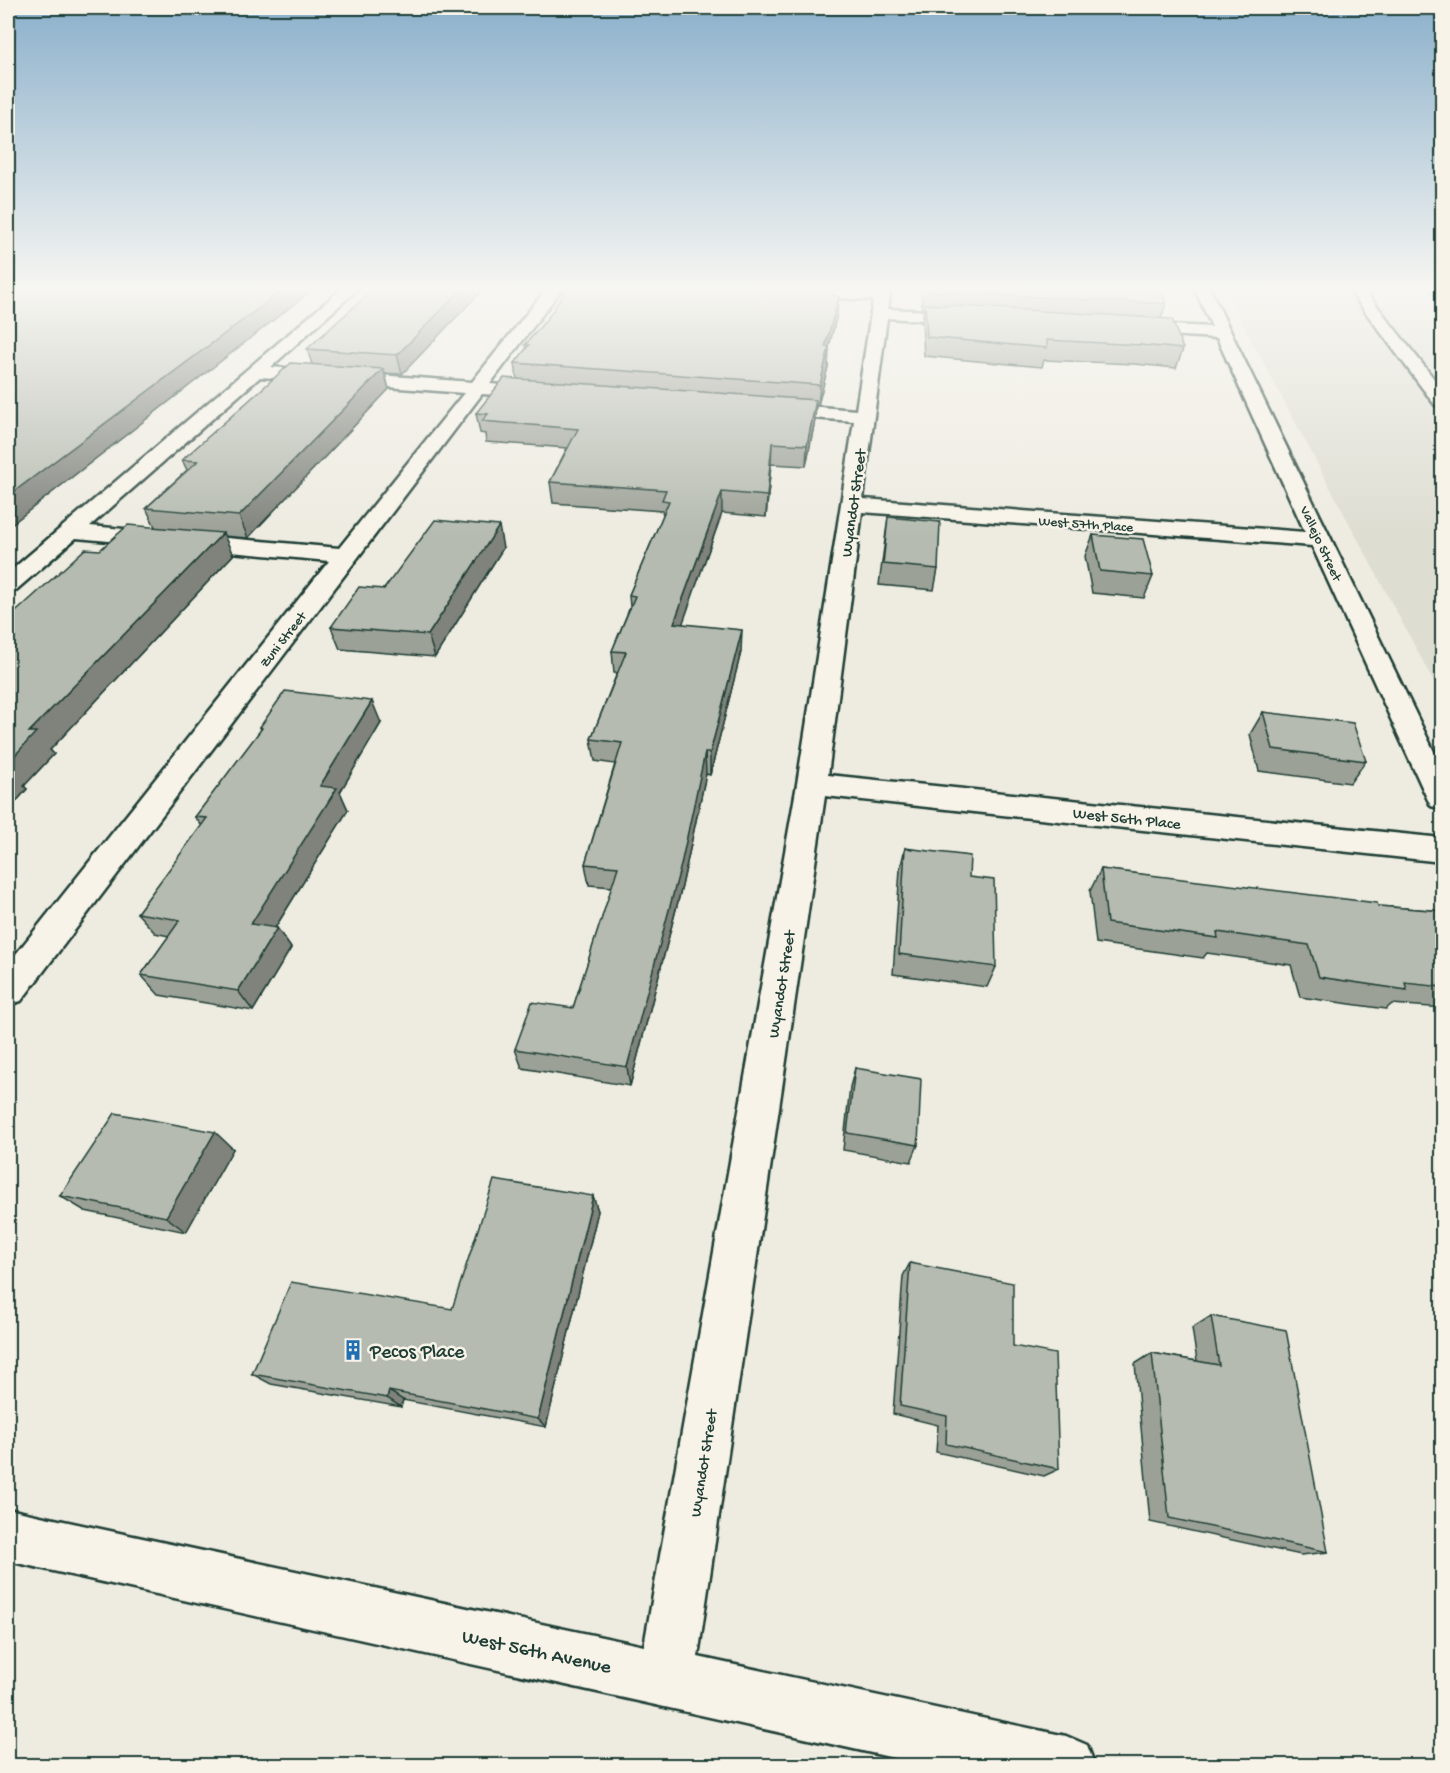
<svg xmlns="http://www.w3.org/2000/svg" width="1450" height="1773" font-family="'Gochi Hand',sans-serif">
<style>
.built{fill:#ddddd2}
.lines{fill:none;stroke-linecap:round;stroke-linejoin:round}
.minor-casing{stroke:#1f3d34;stroke-width:5}
.minor{fill:#f7f3e8;fill-rule:evenodd}
.wall{fill:#9ca197;stroke:#1f3d34;stroke-width:1.5}
.shaded-wall{fill:#7f837b;stroke:#1f3d34;stroke-width:1.5}
.building{fill:#b5bbb0;stroke:#1f3d34;stroke-width:1.5}
.labels{text-anchor:middle;stroke-width:5;stroke-linejoin:round;paint-order:stroke}
.far-street-label{font-size:14px;fill:#1f3d34;stroke:#f7f3e8}
.street-label{font-size:16px;fill:#1f3d34;stroke:#f7f3e8}
.near-poi-label{font-size:20px;fill:#1f3d34;stroke:#f7f3e8;text-anchor:start}
.near-street-label{font-size:20px;fill:#1f3d34;stroke:#f7f3e8}
</style>
<rect width="100%" height="100%" fill="#eeece1"/>
<filter id="ink" filterUnits="userSpaceOnUse"><feTurbulence type="fractalNoise" baseFrequency=".0167" numOctaves="2"/><feDisplacementMap in="SourceGraphic" scale="12" xChannelSelector="R" yChannelSelector="G"/><feConvolveMatrix kernelMatrix="1 2 1 2 8 2 1 2 1" color-interpolation-filters="sRGB"/></filter>
<g filter="url(#ink)">
<path class="built" d="M1223,287H1442V697Z"/>
<g class="lines">
<g class="minor-casing">
<g id="minor">
<path d="M344,287H360L271,367L472,382L548,287H563L490,384L540,388L546,389L549,393L546,397L540,398L482,394L21,1001L8,1005V964L329,561L76,538L16,590L8,592V573ZM260,377L464,393L339,548L90,526Z"/>
<path d="M721,287H810L875,291V287H891L888,309L969,313L977,318L969,323L887,318L863,499L1305,532L1217,338L1131,333L1123,328L1131,323L1212,327L1194,287H1209L1442,768V809L1431,806L1427,798L1312,546L862,512L828,775L1442,838V862L825,796L698,1657L1066,1736L1087,1745L1095,1766H930L8,1561V1509L644,1646L797,784L854,421L771,415L764,413L762,409L764,405L771,403L856,410L873,300L728,292Z"/>
<path d="M1347,287H1362L1442,389V406L1435,405Z"/>
</g>
</g>
<use href="#minor" class="minor"/>
</g>
<g class="wall">
<path d="M485,287L402,374L385,373L389,389L248,538L224,536L233,555L50,750L54,754L24,786L27,789L8,811V619L155,527L146,508L187,470L182,460L312,364L307,349Z"/>
<path d="M835,287L834,296L837,314L829,347L828,367L818,405H816L815,420L806,466L771,464L766,517L722,513L682,624L741,652L710,775L706,774L682,886L630,1086L522,1068L515,1049L573,1008L612,887L589,885L585,864L615,764L595,761L591,739L617,673H614L612,651L630,607L629,595L663,515L662,511L553,503L550,482L567,448L486,442L485,434L480,433L476,413L517,379L515,363L526,349L525,345L547,319Z"/>
<path d="M921,287H1160L1166,304L1161,318L1183,349L1176,368L1134,364L1044,360L1042,367L924,356L922,322L924,309H922Z"/>
<path d="M1426,287H1443V304Z"/>
<path d="M888,517L938,569L934,590L879,585Z"/>
<path d="M1093,535L1153,576L1144,598L1092,593L1085,556Z"/>
<path d="M503,548L435,657L340,649L331,627L384,589Z"/>
<path d="M1263,712L1366,761L1350,783L1259,771L1250,734Z"/>
<path d="M381,723L340,792L348,810L275,928H277L291,948L253,1011L159,995L141,975L169,936L155,933L137,913L202,826L195,817L261,730L260,727Z"/>
<path d="M905,848L996,967L987,987L893,974L900,869Z"/>
<path d="M1101,869L1378,906L1443,911V1008L1392,1004L1386,1009L1300,997L1291,965L1207,953L1203,958L1096,943L1090,891Z"/>
<path d="M855,1068L918,1145L911,1162L843,1150L850,1087Z"/>
<path d="M233,1149L186,1232L85,1211L60,1196Z"/>
<path d="M593,1196L598,1211L546,1427L403,1400L401,1407L271,1384L252,1374L452,1309Z"/>
<path d="M910,1263L1013,1346L1059,1469L1044,1476L936,1452L938,1425L893,1414L903,1276Z"/>
<path d="M1211,1316L1328,1552L1301,1555L1150,1522L1135,1364L1152,1353L1197,1361L1192,1328Z"/>
</g>
<g class="shaded-wall">
<path d="M8,287H37L8,305Z"/>
<path d="M287,287H316L8,527V496Z"/>
<path d="M464,287H485L402,374L397,355Z"/>
<path d="M839,296L837,314L824,366L825,347Z"/>
<path d="M829,347L828,367L818,405L820,385Z"/>
<path d="M383,369L389,389L248,538L239,516Z"/>
<path d="M816,400L815,420L806,466L807,445Z"/>
<path d="M772,443L771,464L766,517L767,496Z"/>
<path d="M722,492V513L675,645L674,623Z"/>
<path d="M499,526L503,548L435,657L428,635Z"/>
<path d="M223,533L233,555L50,750L54,754L24,786L27,789L8,811V763L29,732Z"/>
<path d="M742,630L741,652L710,775V753Z"/>
<path d="M372,701L381,723L340,792L348,810L265,944L251,924L320,786Z"/>
<path d="M705,753L706,774L682,886L630,1086L627,1067Z"/>
<path d="M277,928L291,948L253,1011L238,991Z"/>
<path d="M215,1132L233,1149L186,1232L166,1217Z"/>
<path d="M593,1196L598,1211L546,1427L538,1419Z"/>
<path d="M389,1391L403,1400L401,1407L387,1398Z"/>
</g>
<g class="building">
<path d="M25,287H287L8,496V297Z"/>
<path d="M376,287H464L397,355L307,349Z"/>
<path d="M568,287H834L833,296H839L825,347H829L820,385L515,363L529,345H525L547,319Z"/>
<path d="M924,287H1160L1166,304L924,291Z"/>
<path d="M925,304L1172,319L1183,349L1141,345L1047,340V348L927,337Z"/>
<path d="M291,363L383,369L239,516L146,508L198,461L182,460Z"/>
<path d="M504,378L816,400L807,445L772,443L767,496L722,492L674,623L742,630L710,753H705L681,865L627,1067L515,1049L532,1002L573,1008L618,867L585,864L622,743L591,739L626,652L612,651L635,596L629,595L669,501L662,500L666,490L550,482L578,429L482,421L488,414L476,413Z"/>
<path d="M888,517L940,522L938,569L883,564Z"/>
<path d="M435,520L499,526L428,635L331,627L359,587L384,589Z"/>
<path d="M128,525L223,533L29,732H36L8,763V619L85,549L100,550Z"/>
<path d="M1093,535L1143,539L1153,576L1100,571Z"/>
<path d="M285,691L372,701L320,786L337,788L251,924L277,928L238,991L141,975L180,920L137,913L207,818L195,817L262,728L260,727Z"/>
<path d="M1263,712L1353,723L1366,761L1273,749Z"/>
<path d="M905,848L970,856L969,877L994,880L996,967L899,954Z"/>
<path d="M1101,869L1377,903L1378,906L1443,911V987L1405,983L1407,990L1319,977L1309,945L1217,932L1218,938L1107,923Z"/>
<path d="M855,1068L921,1079L918,1145L847,1133Z"/>
<path d="M115,1113L215,1132L166,1217L60,1196Z"/>
<path d="M494,1180L593,1196L538,1419L389,1391L387,1398L252,1374L291,1282L452,1309Z"/>
<path d="M910,1263L1013,1283V1346L1055,1354L1059,1469L946,1444L947,1416L900,1406Z"/>
<path d="M1211,1316L1286,1330L1328,1552L1169,1518L1152,1353L1219,1365Z"/>
</g>
</g>
<linearGradient id="sky" x2="0" y2="1"><stop stop-color="#8bb0cb"/><stop offset="0.54" stop-color="#f7f6f2"/><stop offset="1" stop-color="#f7f6f2" stop-opacity="0"/></linearGradient>
<rect width="1450" height="535" fill="url(#sky)"/>
<defs>
<g id="building-bare" transform="scale(1.62)"><path d="M-4-6H4V6H1V3H-1V6H-4ZM-2.5-4.3h1.7v1.8h-1.7ZM.8-4.3h1.7v1.8H.8ZM-2.5-1h1.7V.8h-1.7ZM.8-1h1.7V.8H.8Z" fill="#1f6fb2" stroke="#f7f3e8" stroke-width="2.5" paint-order="stroke"/></g>
</defs>
<g fill-rule="evenodd">
<use href="#building-bare" x="353" y="1350"/>
</g>
<g class="labels">
<g class="far-street-label">
<text transform="translate(1086 523) rotate(4)" y="5">West 57th Place</text>
<text transform="translate(1322 543) rotate(65)" y="5">Vallejo Street</text>
<text transform="translate(282 639) rotate(-52)" y="5">Zuni Street</text>
</g>
<g class="street-label">
<text transform="translate(852 503) rotate(-82)" y="6">Wyandot Street</text>
<text transform="translate(1127 817) rotate(6)" y="6">West 56th Place</text>
<text transform="translate(780 984) rotate(-81)" y="6">Wyandot Street</text>
<text transform="translate(702 1463) rotate(-81)" y="6">Wyandot Street</text>
</g>
<g class="near-poi-label">
<text x="370" y="1357">Pecos Place</text>
</g>
<g class="near-street-label">
<text transform="translate(537 1650) rotate(12)" y="7">West 56th Avenue</text>
</g>
</g>
<rect width="1450" height="1773" fill="none" stroke="#f7f3e8" stroke-width="30"/>
<rect x="15" y="15" width="1420" height="1743" fill="none" stroke="#1f3d34" stroke-width="2" filter="url(#ink)"/>
</svg>
